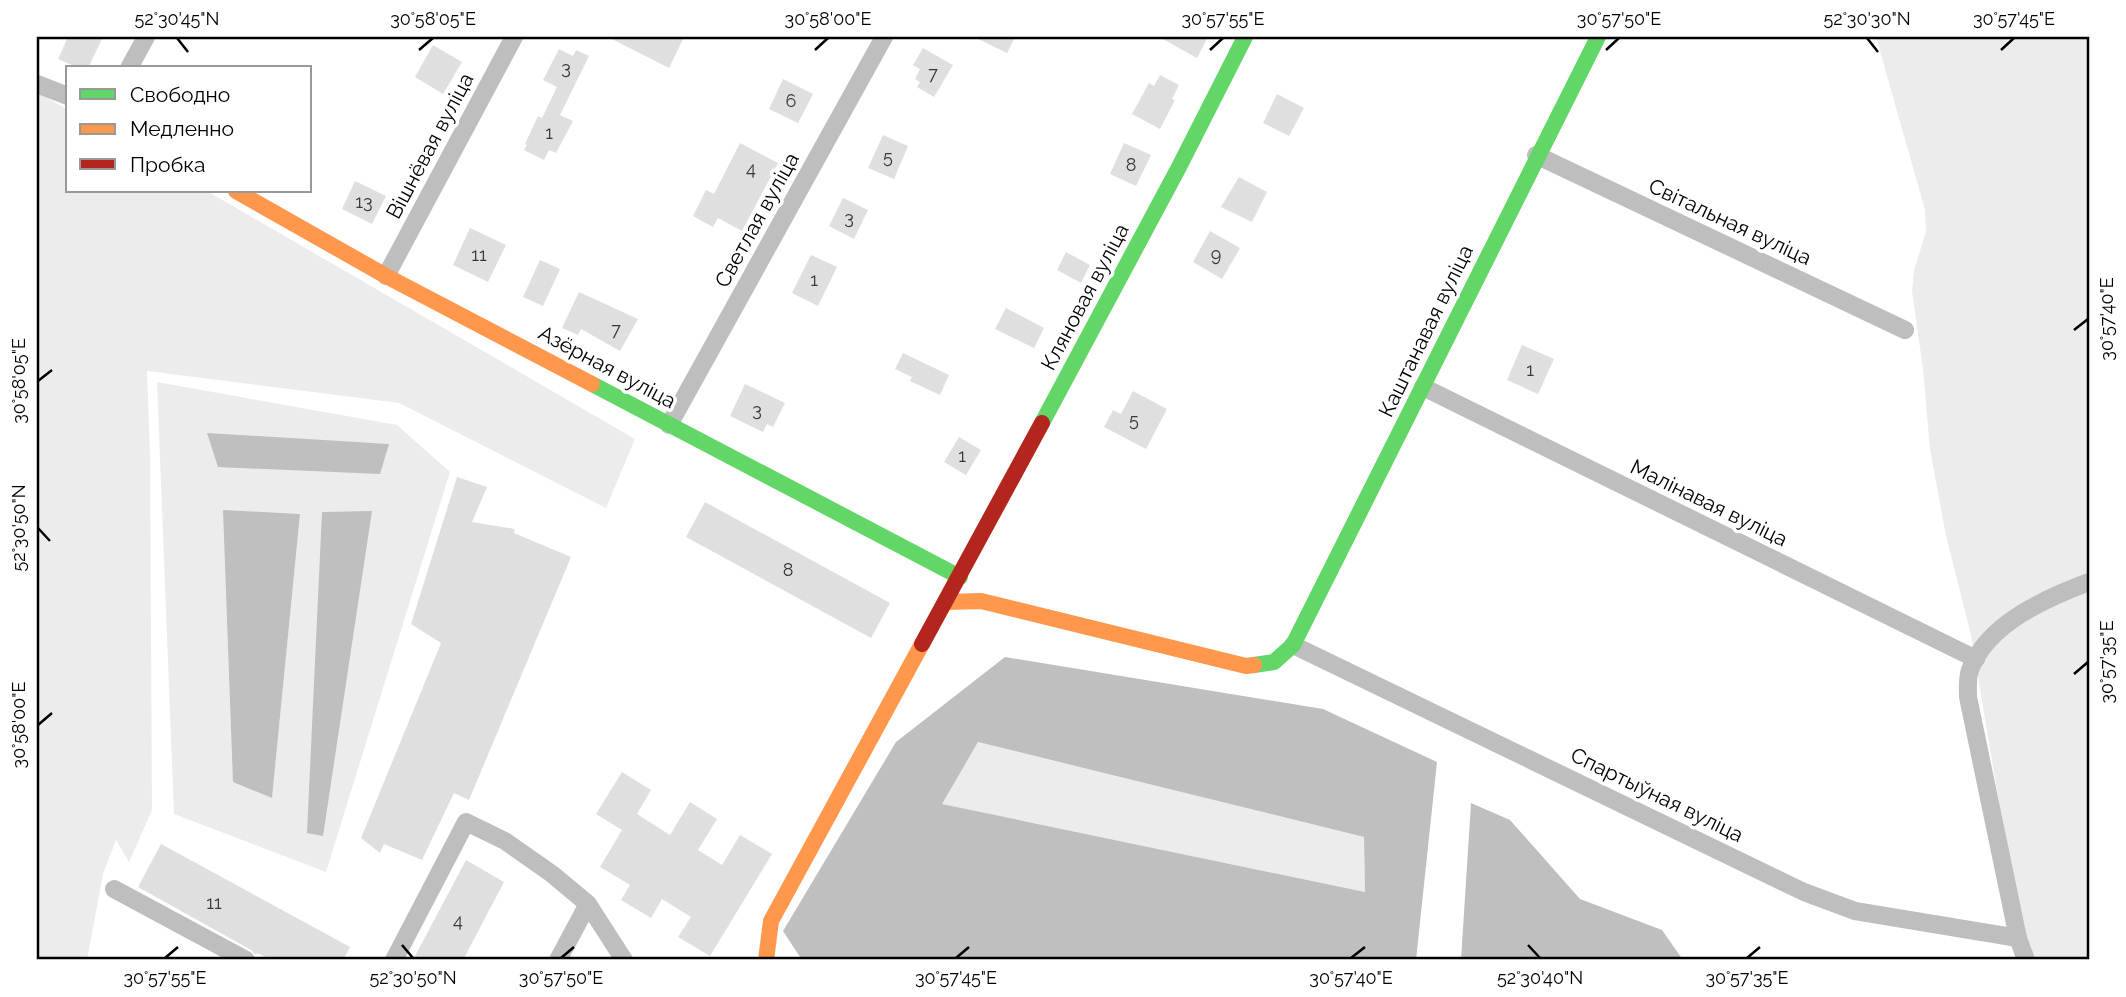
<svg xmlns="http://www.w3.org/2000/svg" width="2126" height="997" font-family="Raleway,sans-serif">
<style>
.green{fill:#ececec;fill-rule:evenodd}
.water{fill:#bfbfbf;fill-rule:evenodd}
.building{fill:#dfdfdf}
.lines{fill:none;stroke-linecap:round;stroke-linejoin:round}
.street{stroke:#bebebe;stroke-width:18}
.fast{stroke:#63d668;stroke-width:16}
.slow{stroke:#ff974d;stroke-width:16}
.jam{stroke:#b3261e;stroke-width:16}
.ticks{fill:none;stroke:#000;stroke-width:2.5}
.labels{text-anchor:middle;stroke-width:7;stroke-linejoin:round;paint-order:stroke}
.number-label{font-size:18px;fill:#383838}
.street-label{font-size:21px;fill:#000;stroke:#fff}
.neatline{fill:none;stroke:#000;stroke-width:2.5}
.ticks-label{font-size:18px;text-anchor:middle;fill:#000}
</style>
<rect width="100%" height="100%" fill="#fff"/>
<g class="green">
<path d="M1876,37H2089V960H2033L2015,899L1971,635L1946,536L1930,449L1923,369L1912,291L1914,270L1926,232L1925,210Z"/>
<path d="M37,92L68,110V191H207L635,439L606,508L399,403L147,371L150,455L152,810L129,862L116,840L103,874L87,960H37Z"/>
<path d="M157,382L397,425L450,472L326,872L174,814ZM223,511L300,514L272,797Z"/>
<path d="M978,742L1364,837L1365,892L941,804Z"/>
</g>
<g class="water">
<path d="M207,433L389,444L380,474L218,467Z"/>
<path d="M223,510L300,514L272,798L233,782Z"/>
<path d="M372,511L323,836L307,833L322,512Z"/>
<path d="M1005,657L1323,709L1437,762L1416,960H802L783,931L896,742ZM978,742L1364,837L1365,892L942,804Z"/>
<path d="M1471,803L1510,820L1580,899L1662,930L1683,960H1461Z"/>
</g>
<g class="building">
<path d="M68,37H103L88,68H79L58,59Z"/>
<path d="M608,37H684L669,68Z"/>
<path d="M974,37H1015L1007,53Z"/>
<path d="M1159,37H1208L1197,58Z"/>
<path d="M433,45L462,62L443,94L415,77Z"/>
<path d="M923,48L953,65L934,97L917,87L920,82L915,79L920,69L913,65Z"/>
<path d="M559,49L573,56L576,50L589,56L560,115L573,121L556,153L549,150L544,160L524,150L527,145L525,144L538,116L542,118L557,87L543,80Z"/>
<path d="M1160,75L1179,85L1172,99L1175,100L1160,129L1132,114L1149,83L1154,86Z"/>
<path d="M783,79L813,94L798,123L769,109Z"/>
<path d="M1277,94L1304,108L1289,136L1263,123Z"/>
<path d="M883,135L908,146L894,179L868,168Z"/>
<path d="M740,143L778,163L742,231L718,218L713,227L693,216L706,190L714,194Z"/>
<path d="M1124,143L1151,155L1136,186L1110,174Z"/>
<path d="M1239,177L1267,192L1252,222L1221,207Z"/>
<path d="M355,181L386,196L372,224L342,209Z"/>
<path d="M843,198L868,210L854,239L829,226Z"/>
<path d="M470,228L506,245L488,282L453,265Z"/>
<path d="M1210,231L1240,248L1222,279L1193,262Z"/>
<path d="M1066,252L1090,265L1081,283L1057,270Z"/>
<path d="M811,255L837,267L818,306L792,293Z"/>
<path d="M540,260L560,269L543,306L523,297Z"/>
<path d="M579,292L638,319L620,351L581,329L578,335L562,328Z"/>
<path d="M1006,308L1044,328L1034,348L995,329Z"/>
<path d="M1522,345L1554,359L1538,394L1507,380Z"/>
<path d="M903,353L949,375L940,395L910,381L912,377L895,369Z"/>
<path d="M745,384L785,403L773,427L767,424L763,432L730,416Z"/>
<path d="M1133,391L1167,409L1146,449L1104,427L1113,410L1121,414Z"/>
<path d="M959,437L981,450L966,475L944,462Z"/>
<path d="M457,477L487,487L472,522L515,529L514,533L571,557L469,800L454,793L422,860L384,844L380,853L361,838L441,643L411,624Z"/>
<path d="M705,502L890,603L871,638L686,537Z"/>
<path d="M622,772L651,790L637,814L670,835L690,802L717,819L698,850L722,865L740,835L772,854L710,956L678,937L691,917L662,899L651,918L621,900L630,885L600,867L622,830L596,814Z"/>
<path d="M161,844L350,947L343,960H272L257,953L256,955L251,950L138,887Z"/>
<path d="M466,860L504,882L463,960H413Z"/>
</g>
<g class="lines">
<g class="street">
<path d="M129,68L146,37"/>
<path d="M37,84L68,96"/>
<path d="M1536,155L1905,330"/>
<path d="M386,276L514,37"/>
<path d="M1423,387L1976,659"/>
<path d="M669,425L884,37"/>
<path d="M1293,645L1804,892L1855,911L2018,938"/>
<path d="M114,889L246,960"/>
<path d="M394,960L466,822L505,841L552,874L588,904L624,960"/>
<path d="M558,960L588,904"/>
<path d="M2026,960L2018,938L1968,697C1968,689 1967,678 1970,670C1987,624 2046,598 2089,582"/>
</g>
<g class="fast">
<path d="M592,384L960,577"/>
<path d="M1042,423L1179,167L1245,37"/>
<path d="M1254,665L1274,662L1293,645L1598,37"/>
</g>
<g class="slow">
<path d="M236,191L386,276L592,384"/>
<path d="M946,602L981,601L1246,666L1254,665"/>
<path d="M766,960L771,921L922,644"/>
</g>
<path class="jam" d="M922,644L1042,423"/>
</g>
<path class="ticks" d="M177,38L188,52M1867,38L1878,52M419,50L433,38M815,50L828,38M1210,50L1223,38M1606,50L1619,38M2001,50L2014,38M2074,330L2088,319M38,381L52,370M38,528L50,541M2074,674L2088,662M38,725L52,713M402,945L413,958M1528,945L1540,958M165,958L178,947M561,958L574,947M956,958L969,947M1351,958L1365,947M1747,958L1760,947"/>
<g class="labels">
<g class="number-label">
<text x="566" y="74">3</text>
<text x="933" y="80">7</text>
<text x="791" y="107">6</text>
<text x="549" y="139">1</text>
<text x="888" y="163">5</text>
<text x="1131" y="171">8</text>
<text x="751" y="175">4</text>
<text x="364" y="208">13</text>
<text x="849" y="224">3</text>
<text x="479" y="261">11</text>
<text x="1216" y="261">9</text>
<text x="814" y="286">1</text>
<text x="616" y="336">7</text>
<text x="1530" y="376">1</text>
<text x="757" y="416">3</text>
<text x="1134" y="426">5</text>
<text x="962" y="462">1</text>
<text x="788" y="576">8</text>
<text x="214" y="909">11</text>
<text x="458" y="927">4</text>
</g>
<g class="street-label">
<text transform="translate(430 146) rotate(-62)" y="7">Вішнёвая вуліца</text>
<text transform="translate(757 220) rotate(-61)" y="7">Светлая вуліца</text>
<text transform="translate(1730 222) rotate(25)" y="7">Світальная вуліца</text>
<text transform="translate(1085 297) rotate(-62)" y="7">Кляновая вуліца</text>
<text transform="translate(1426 331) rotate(-64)" y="7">Каштанавая вуліца</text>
<text transform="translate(607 367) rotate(28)" y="7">Азёрная вуліца</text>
<text transform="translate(1709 503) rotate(26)" y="7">Малінавая вуліца</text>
<text transform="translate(1657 795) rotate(26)" y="7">Спартыўная вуліца</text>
</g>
</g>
<rect width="2126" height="997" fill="none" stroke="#ffffff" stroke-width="77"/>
<rect x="66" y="66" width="245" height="126" fill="#ffffff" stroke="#999999" stroke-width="2"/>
<rect x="80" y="89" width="35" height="10" fill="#63d668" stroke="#999999" stroke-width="2"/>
<text x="130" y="102" font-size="21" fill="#000000">Свободно</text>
<rect x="80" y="124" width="35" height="10" fill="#ff974d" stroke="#999999" stroke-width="2"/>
<text x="130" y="136" font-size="21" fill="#000000">Медленно</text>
<rect x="80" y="159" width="35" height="10" fill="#b3261e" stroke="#999999" stroke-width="2"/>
<text x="130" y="172" font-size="21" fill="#000000">Пробка</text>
<rect x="38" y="38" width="2050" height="920" class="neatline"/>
<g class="ticks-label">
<text x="177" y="25">52°30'45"N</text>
<text x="433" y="25">30°58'05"E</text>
<text x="828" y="25">30°58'00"E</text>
<text x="1223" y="25">30°57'55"E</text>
<text x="1619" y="25">30°57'50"E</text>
<text x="1867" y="25">52°30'30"N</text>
<text x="2014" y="25">30°57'45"E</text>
<text transform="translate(2107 319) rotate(-90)" y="6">30°57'40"E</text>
<text transform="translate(19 381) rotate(-90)" y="6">30°58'05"E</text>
<text transform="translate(19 528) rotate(-90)" y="6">52°30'50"N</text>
<text transform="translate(2107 662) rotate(-90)" y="6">30°57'35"E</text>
<text transform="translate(19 725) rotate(-90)" y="6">30°58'00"E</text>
<text x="165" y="984">30°57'55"E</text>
<text x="413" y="984">52°30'50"N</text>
<text x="561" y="984">30°57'50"E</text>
<text x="956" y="984">30°57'45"E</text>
<text x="1351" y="984">30°57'40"E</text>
<text x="1540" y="984">52°30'40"N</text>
<text x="1747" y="984">30°57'35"E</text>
</g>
</svg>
